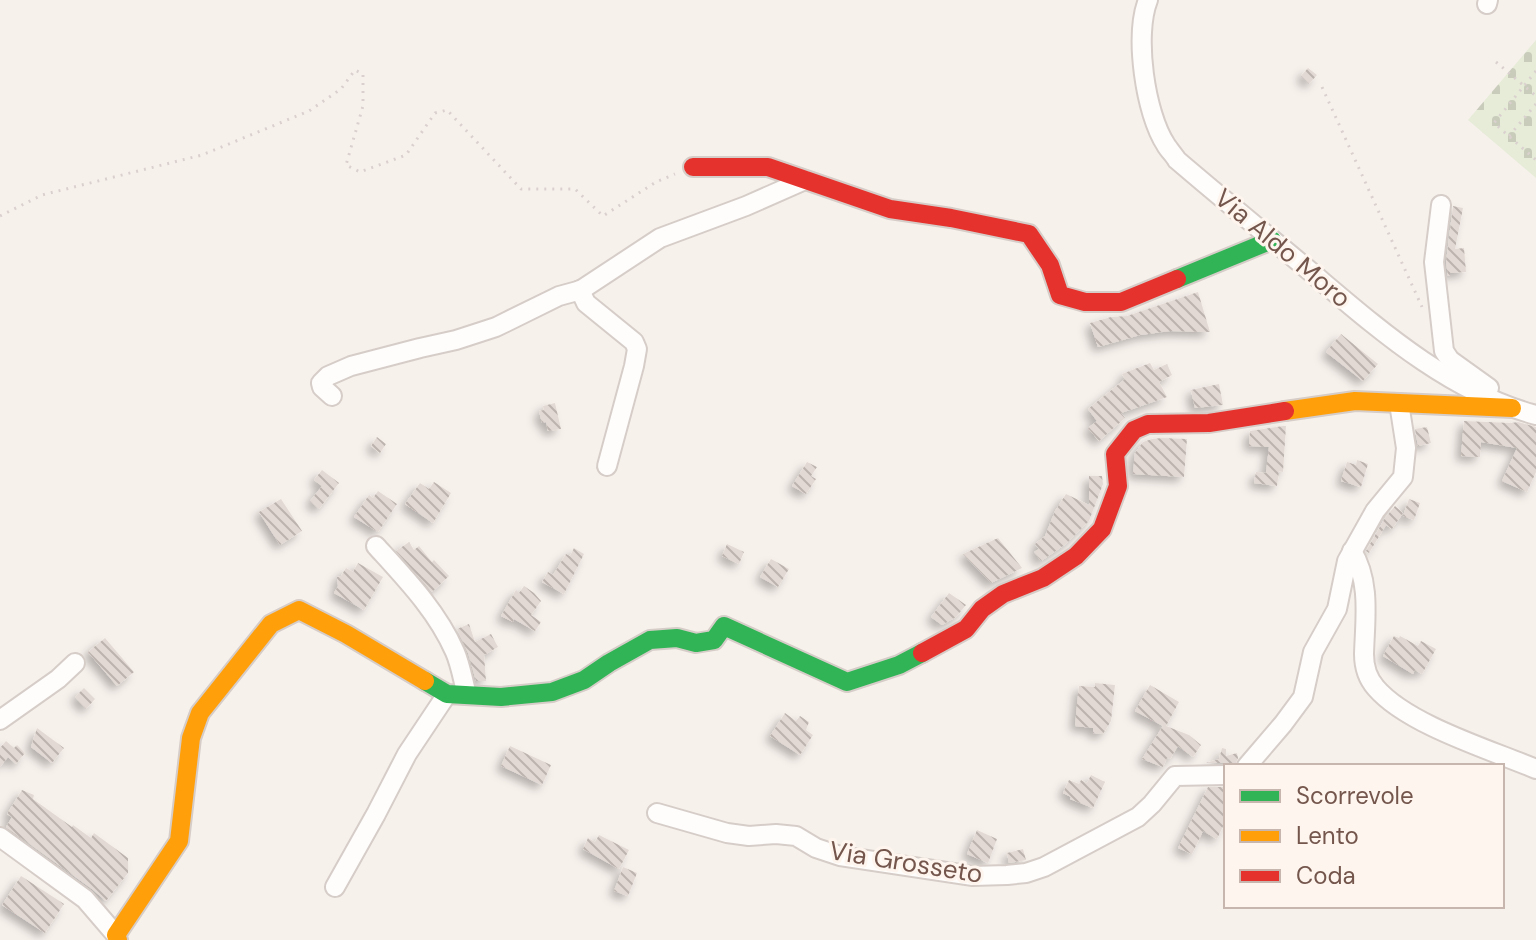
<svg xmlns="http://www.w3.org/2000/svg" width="1536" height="940" font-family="'DM Sans',sans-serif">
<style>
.cemetery{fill:url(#cemetery-stones)}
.building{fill:url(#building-back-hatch);filter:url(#shadow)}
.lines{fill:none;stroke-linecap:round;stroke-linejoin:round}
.street-casing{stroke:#d6cdc8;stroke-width:22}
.fast-casing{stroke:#d6cdc8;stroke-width:22}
.slow-casing{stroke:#d6cdc8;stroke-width:22}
.jam-casing{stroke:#d6cdc8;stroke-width:22}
.path{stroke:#dad1cf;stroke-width:3;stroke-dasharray:2 6;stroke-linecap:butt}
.street{stroke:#fefdfc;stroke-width:18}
.fast{stroke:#30b455;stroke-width:18}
.slow{stroke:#ff9f0a;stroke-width:18}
.jam{stroke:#e5322d;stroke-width:18}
.labels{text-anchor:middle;stroke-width:6;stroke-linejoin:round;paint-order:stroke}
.street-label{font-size:26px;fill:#74564d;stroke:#fef6ee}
</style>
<defs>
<pattern id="cemetery-stones" width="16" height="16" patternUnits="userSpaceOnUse" patternTransform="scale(2)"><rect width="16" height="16" fill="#e6ecd8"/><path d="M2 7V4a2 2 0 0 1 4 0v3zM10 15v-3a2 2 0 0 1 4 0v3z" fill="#c9ccbb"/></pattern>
<pattern id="building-back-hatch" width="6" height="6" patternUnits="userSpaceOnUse" patternTransform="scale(2)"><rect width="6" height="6" fill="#e3d9d4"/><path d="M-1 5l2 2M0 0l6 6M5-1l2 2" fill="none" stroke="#bdb3ae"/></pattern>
<filter id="shadow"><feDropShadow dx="-5" dy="5" stdDeviation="4" flood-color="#0004"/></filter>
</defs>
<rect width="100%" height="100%" fill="#f7f1ec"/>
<path class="cemetery" d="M1536,40V178L1468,120Z"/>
<g class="building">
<path d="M1308,68L1317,75L1309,84L1301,76Z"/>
<path d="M1453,206L1463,208L1455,249L1464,248L1466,272L1450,273V276H1448L1446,262Z"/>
<path d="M1198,292L1210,332L1170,331L1140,335L1098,347L1090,323L1111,317L1127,316Z"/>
<path d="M1341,334L1378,364L1363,381L1326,352Z"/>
<path d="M1150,363L1154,370L1167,364L1172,375L1159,382L1167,397L1121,413L1125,418L1099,441L1088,428L1097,421L1088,409L1125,379L1122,374Z"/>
<path d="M1219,384L1223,405L1195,408L1191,390Z"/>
<path d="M555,403L561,429L548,431L546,422L542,423L539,411L544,410L543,406Z"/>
<path d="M1464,421L1511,423L1518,422L1536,427V472L1527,492L1502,481L1517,448L1481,442L1480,457L1461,456Z"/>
<path d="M1283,426H1286L1283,472L1279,471L1277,486L1254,483L1256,472L1266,473L1269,447L1249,446L1250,431Z"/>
<path d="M1427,427L1431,443L1418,446L1415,429Z"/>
<path d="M377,437L386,444L380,453L371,446Z"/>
<path d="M1162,438L1187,439L1184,477L1133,474L1135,453L1143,442L1152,439Z"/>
<path d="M1357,460L1368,464L1361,487L1341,481L1347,462L1356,465Z"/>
<path d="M807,462L817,467L811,476L816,479L806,494L792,486Z"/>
<path d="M322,470L339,483L319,509L310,501L322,486L314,480Z"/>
<path d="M1089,476H1102L1103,484L1089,521L1066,544L1041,561L1034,552L1039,549L1035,544L1045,536L1055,511L1066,494L1089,505Z"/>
<path d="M434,482L451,493L433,523L405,504L420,483L429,489Z"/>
<path d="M378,491L397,504L378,532L354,517L369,495L373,498Z"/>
<path d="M281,499L302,531L280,545L259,512Z"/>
<path d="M1409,499L1420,503L1414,520L1403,516Z"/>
<path d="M1395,506L1403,513L1392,529L1386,525L1369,553L1366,551L1385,518Z"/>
<path d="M998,538L1022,568L991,583L963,554Z"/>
<path d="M409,542L414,550L419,546L432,562L434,560L449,576L432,592L396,551Z"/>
<path d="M727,544L744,552L739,564L722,556Z"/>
<path d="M574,548L584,554L564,594L542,582L548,572L553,575L566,554L570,556Z"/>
<path d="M771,559L789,569L778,587L760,577Z"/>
<path d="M358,563L383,577L364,610L334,593L338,586L337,577L341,576L346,568L353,572Z"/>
<path d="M524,586L534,593L541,601L531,615L541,622L535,631L514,619L513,622L501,616L516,590L519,593Z"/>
<path d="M949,593L966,605L956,617L942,625L931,617Z"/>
<path d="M469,624L475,642L491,634L498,647L484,655L486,681H476L468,653L457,629Z"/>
<path d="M1394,636L1399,638L1400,636L1418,646L1421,641L1436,649L1422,674L1415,670L1413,674L1383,656Z"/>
<path d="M105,638L134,672L117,686L88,652Z"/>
<path d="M1095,683L1115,685L1111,721L1103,734L1093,733V728L1075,726L1079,686L1095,687Z"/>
<path d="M1150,685L1179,702L1166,726L1189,735L1201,745L1193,757L1178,746L1170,759L1167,758L1163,767L1142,759L1163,726L1135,711Z"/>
<path d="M84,688L95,699L86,709L75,697Z"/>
<path d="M785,713L796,721L800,716L809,722L806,730L813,735L800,755L770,736Z"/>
<path d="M37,728L64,748L52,763L31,747Z"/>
<path d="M6,741L14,748L17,745L25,753L16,764L8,757L0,767V748Z"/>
<path d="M510,746L551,765L542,785L501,766Z"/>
<path d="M1222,748L1226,749V756L1237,753L1238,758L1235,766L1226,763H1206L1219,759Z"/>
<path d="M1091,775L1105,782L1093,808L1070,799L1071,797L1063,793L1069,780L1079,784L1081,780L1087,783Z"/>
<path d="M1208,787H1226V820L1217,839L1203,831L1192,854L1178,848Z"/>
<path d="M22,790L34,795L33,799L72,827L73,825L91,838L94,833L128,858V873L106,901L92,889L6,827L12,817L7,814Z"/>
<path d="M977,830L997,839L988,863L967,854Z"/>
<path d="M599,835L629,850L619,869L583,849L588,838L595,842Z"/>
<path d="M1023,849L1026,860L1009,863L1007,853Z"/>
<path d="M623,867L637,873L628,896L614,891Z"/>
<path d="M21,876L64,904L45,933L2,905Z"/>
</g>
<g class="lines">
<g class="street-casing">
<g id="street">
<path d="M1148,0C1134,35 1145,113 1166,145C1169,150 1174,155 1177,160C1219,196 1262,231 1305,267C1374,325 1446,391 1536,415"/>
<path d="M1487,4L1488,0"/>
<path d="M1441,205L1434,262L1444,351L1450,360L1489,388"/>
<path d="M580,290L586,303L634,342L637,349L634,366L607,466"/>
<path d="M332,396L322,387L321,383L328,376L351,366L420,348L456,340L496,327L559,296L581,290L660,238L746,206L805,180"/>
<path d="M376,546C406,579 437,611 455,652C461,666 463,681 467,695"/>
<path d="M1352,551C1371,582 1365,619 1364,654C1364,666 1368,679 1376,688C1408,725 1491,750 1536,769"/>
<path d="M0,720L58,679L75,663"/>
<path d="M1247,766L1283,724L1303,697L1313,652L1337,609L1347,561L1375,511L1403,477L1406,448L1399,403"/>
<path d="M657,813L727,833L749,836L776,834L796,836L816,848L840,856L973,876L1007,875L1026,873L1044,867L1138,817L1152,804L1175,776L1226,775"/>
<path d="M0,837L85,899L116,935"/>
<path d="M335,887L376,814L407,754L447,694"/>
</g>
</g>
<g class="fast-casing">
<g id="fast">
<path d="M1177,279L1272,240"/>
<path d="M425,681L447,694L501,697L552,692L584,680L609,663L650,640L677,638L696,643L714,640L724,626L847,682L899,665L922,653"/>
</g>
</g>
<g class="slow-casing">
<g id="slow">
<path d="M1285,411L1355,401L1512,408"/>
<path d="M118,940L116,935L179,841L191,738L200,713L271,624L299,610L346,634L425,681"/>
</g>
</g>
<g class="jam-casing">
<g id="jam">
<path d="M693,167H768L890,209L951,218L1029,234L1050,265L1060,295L1085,302H1121L1177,279"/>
<path d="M922,653L966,629L982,609L1003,594L1043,578L1076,556L1102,529L1118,486L1115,454L1134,430L1148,424L1209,423L1285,411"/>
</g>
</g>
<g class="path">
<path d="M1496,62L1536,96"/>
<path d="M1536,71L1494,123L1536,160"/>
<path d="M1322,87L1422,307"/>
<path d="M1509,136L1536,104"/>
<path d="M0,216L42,195L202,155L309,111L341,89L355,70L363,74V106L346,165L360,172L406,155L435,113L447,110L521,189H575L603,216L656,182L675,174"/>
</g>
<use href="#street" class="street"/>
<use href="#fast" class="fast"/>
<use href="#slow" class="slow"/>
<use href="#jam" class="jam"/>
</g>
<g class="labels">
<g class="street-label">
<text transform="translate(1283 248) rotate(40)" y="9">Via Aldo Moro</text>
<text transform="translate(906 862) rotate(9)" y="9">Via Grosseto</text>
</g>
</g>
<rect x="1224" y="764" width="280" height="144" fill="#fef6ee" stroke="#c7b6ae" stroke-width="2"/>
<rect x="1240" y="790" width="40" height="12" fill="#30b455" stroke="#c7b6ae" stroke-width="2"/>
<text x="1296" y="804" font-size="24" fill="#74564d">Scorrevole</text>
<rect x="1240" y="830" width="40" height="12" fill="#ff9f0a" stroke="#c7b6ae" stroke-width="2"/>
<text x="1296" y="844" font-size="24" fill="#74564d">Lento</text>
<rect x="1240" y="870" width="40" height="12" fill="#e5322d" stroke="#c7b6ae" stroke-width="2"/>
<text x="1296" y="884" font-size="24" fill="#74564d">Coda</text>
</svg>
